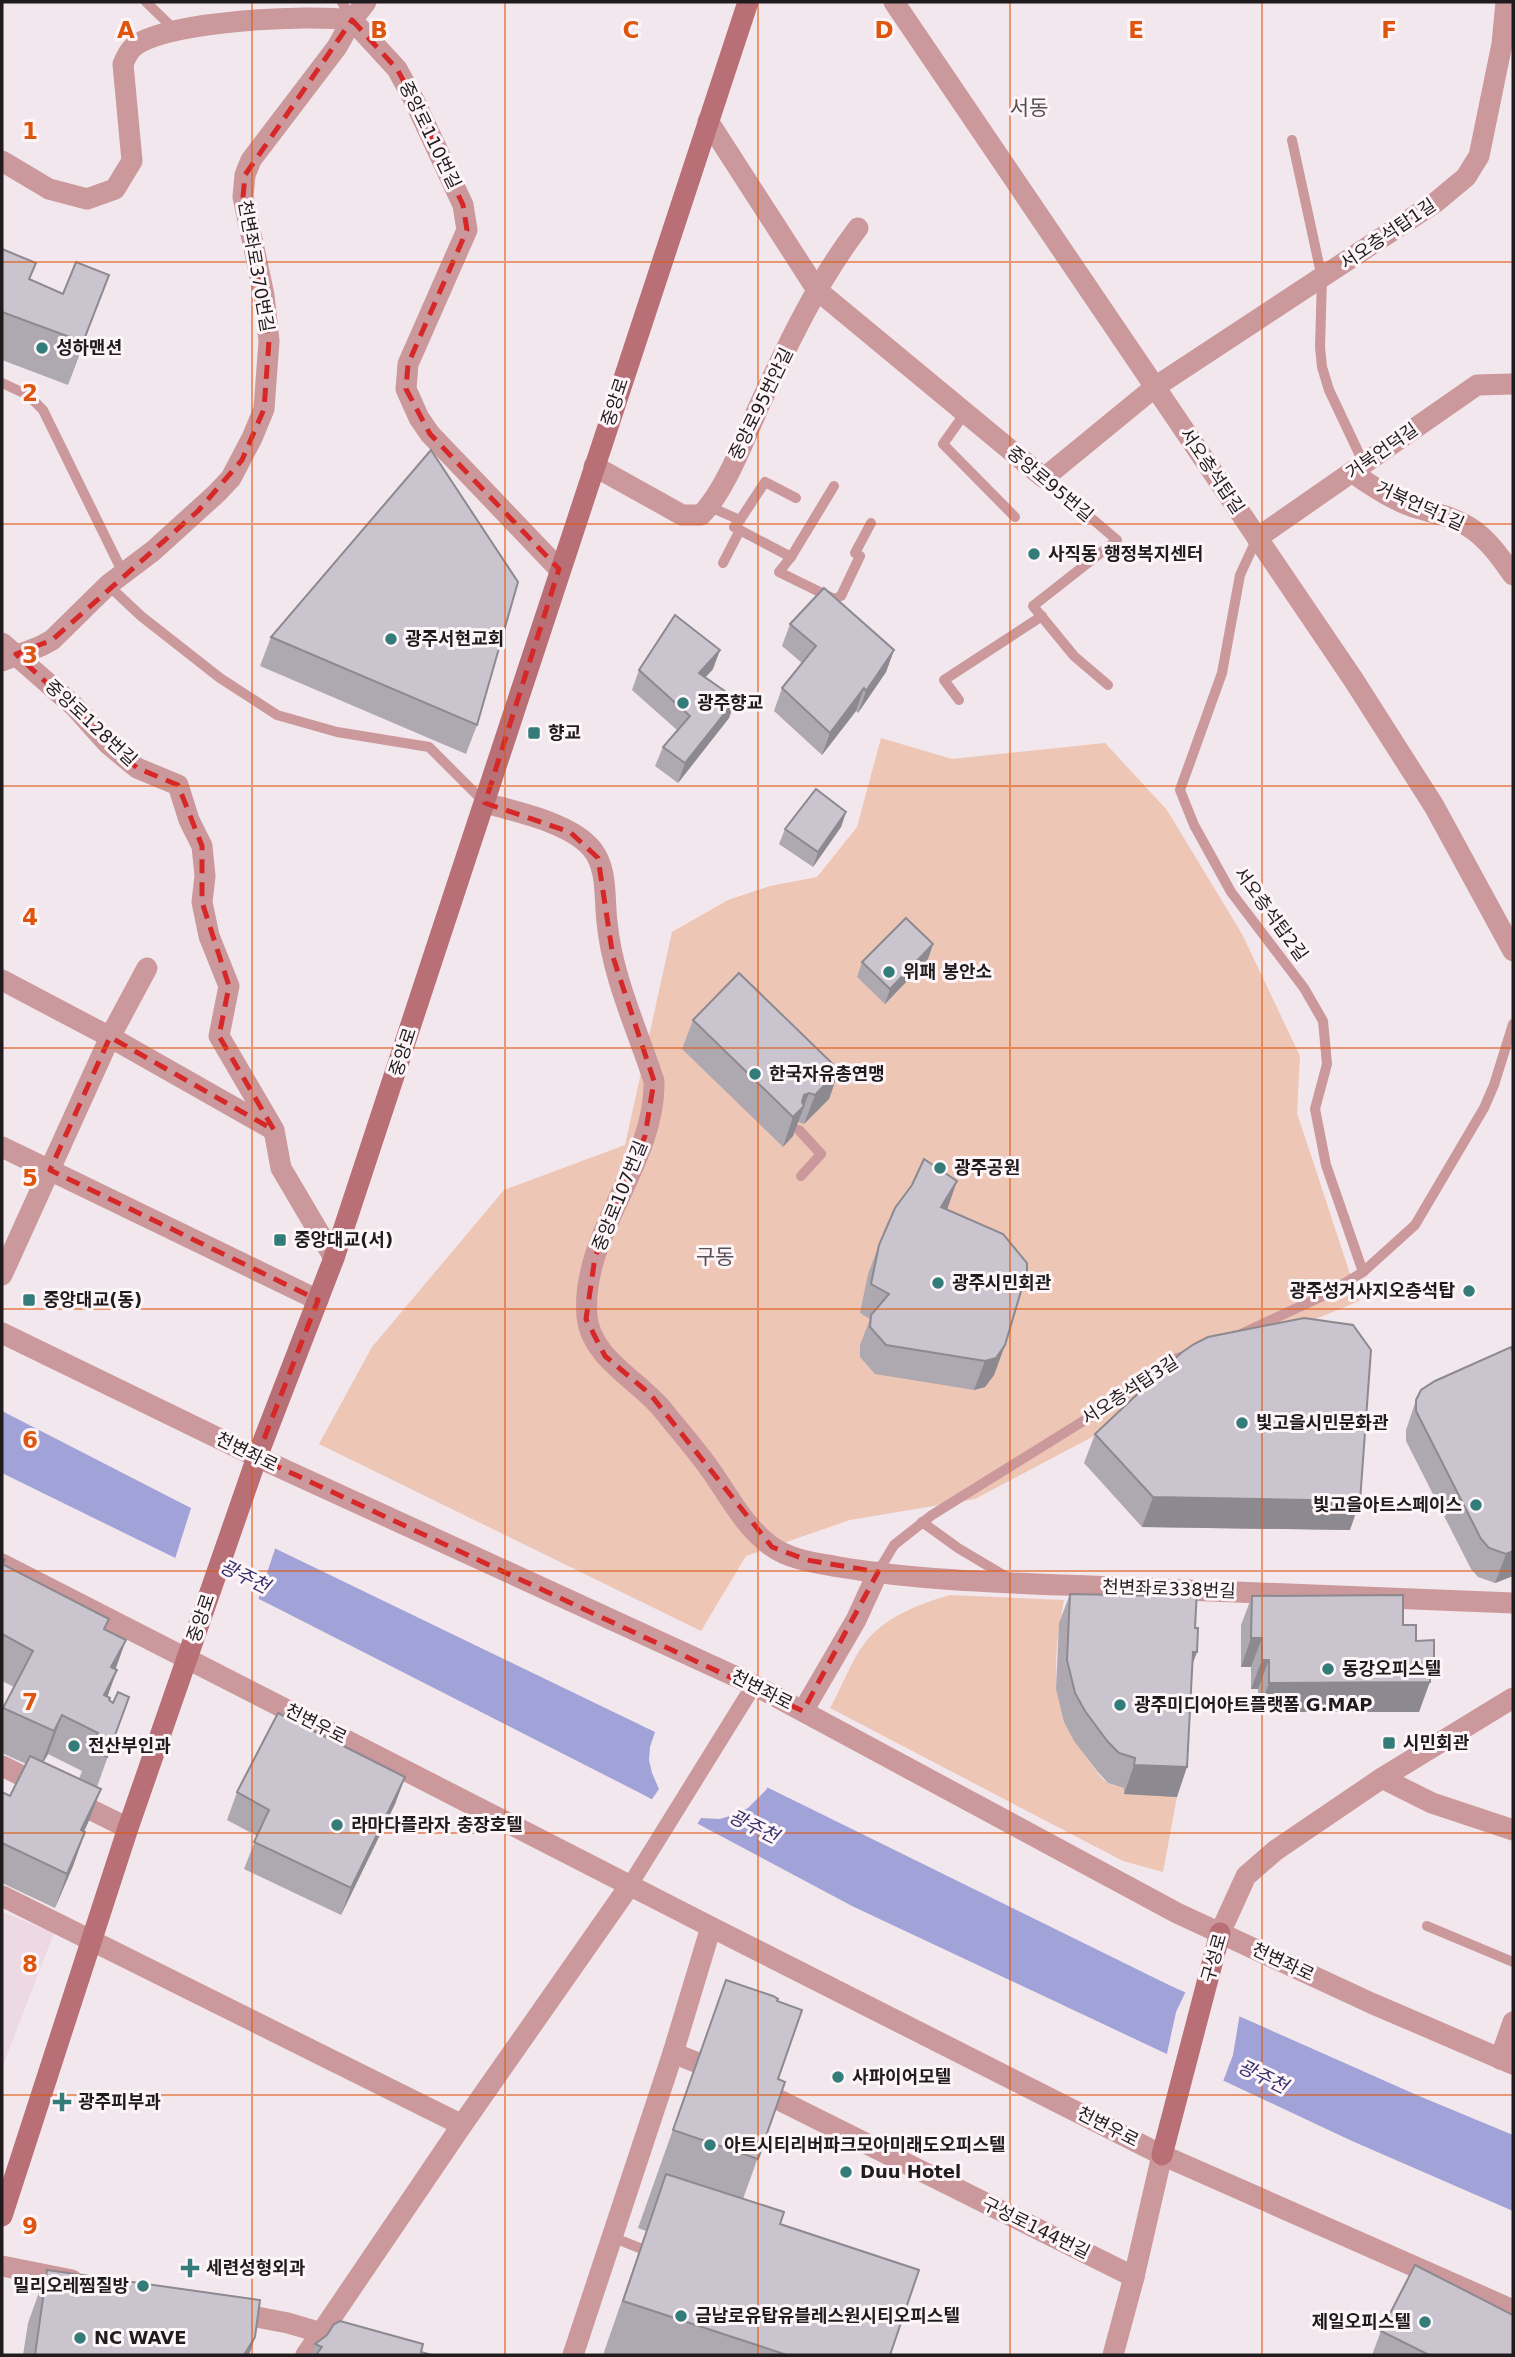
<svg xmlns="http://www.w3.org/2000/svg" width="1515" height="2357" font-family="'DejaVu Sans','Noto Sans KR',sans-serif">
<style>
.built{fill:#ecd9e3}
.green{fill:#eec6b5}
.water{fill:#a1a2d7}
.pier{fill:#f2e7ec}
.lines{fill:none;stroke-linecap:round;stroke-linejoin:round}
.service{stroke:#cb989b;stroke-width:10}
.pedestrian{stroke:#cb989b;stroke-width:16}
.minor{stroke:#cb989b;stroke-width:21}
.tertiary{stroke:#cb989b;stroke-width:21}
.secondary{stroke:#b86f75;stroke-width:21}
.wall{fill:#aea9b1;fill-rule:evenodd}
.shaded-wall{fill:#8d8990}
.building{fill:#cac4ce;stroke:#8d8990;stroke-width:2}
.marked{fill:none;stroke:#d62828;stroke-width:5;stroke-dasharray:14 9;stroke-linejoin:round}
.grid{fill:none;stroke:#de560d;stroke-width:2;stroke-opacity:0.55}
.poi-dot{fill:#347c7a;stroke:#fef5f9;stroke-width:2.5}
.labels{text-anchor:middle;stroke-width:6;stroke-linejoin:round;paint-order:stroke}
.street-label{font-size:18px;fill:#201c1e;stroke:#fef5f9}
.poi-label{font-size:18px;font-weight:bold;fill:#201c1e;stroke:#fef5f9;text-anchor:start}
.water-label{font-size:19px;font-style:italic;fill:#36306f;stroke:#fef5f9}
.quarter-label{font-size:21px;fill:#595055;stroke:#fef5f9}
.grid-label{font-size:23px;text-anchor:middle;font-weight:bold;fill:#de560d;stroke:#fef5f9;stroke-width:6;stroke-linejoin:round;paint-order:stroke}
</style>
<rect width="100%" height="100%" fill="#f2e7ec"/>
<path class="built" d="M2,1912L54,1933L2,2068Z"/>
<g class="green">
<path d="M881,738L952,759L1105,743L1167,810L1242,934L1300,1056L1297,1113L1359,1301L1253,1345L1111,1427L975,1499L850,1520L746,1556L701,1631L319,1444L372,1347L504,1190L625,1145L672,932L728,900L770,886L817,877L857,827Z"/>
<path d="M950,1595L1064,1600C1053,1659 1048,1709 1087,1758C1093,1766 1100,1778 1108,1783C1119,1788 1162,1794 1177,1797L1163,1872L1123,1861L830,1708C841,1689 851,1661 864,1644C884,1617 919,1604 950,1595Z"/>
</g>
<path class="water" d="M2,1411L185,1505L655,1732L1171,1986L1419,2096L1513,2135V2211L1352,2141L852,1906L640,1793L269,1604L2,1473Z"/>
<g class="pier">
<path d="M192,1505L276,1546L257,1603L174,1562Z"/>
<path d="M656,1729L769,1784L766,1790L748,1808L739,1813L720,1819L701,1818L696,1826L650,1802L659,1789L652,1773L649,1760L650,1747Z"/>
<path d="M1187,1989L1240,2013L1233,2055L1222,2084L1166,2058L1176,2012Z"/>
</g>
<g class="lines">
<g class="service">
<path d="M146,2L176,31"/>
<path d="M342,2L352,20"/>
<path d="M1292,140L1322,278L1320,347L1322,367L1329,390L1364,464"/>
<path d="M2,383L28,395L43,410L123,573"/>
<path d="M965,413L943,444L1015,517"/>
<path d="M1044,478L1117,540L1033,606L1074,656L1108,685"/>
<path d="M710,507L740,520L734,527L791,557L834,486"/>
<path d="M740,520L765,482L796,498"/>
<path d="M1257,538L1240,575L1222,673L1180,790L1194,825L1231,892L1304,988L1323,1021L1327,1064L1315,1109L1326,1165L1363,1272"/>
<path d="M791,557L779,572L834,599L841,596L860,556L855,553L871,523"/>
<path d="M723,563L740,530"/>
<path d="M108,585L141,616L220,678L277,715L337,732L429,747L485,803"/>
<path d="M959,700L944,680L1042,616"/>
<path d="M799,1130L821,1154L801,1176"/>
<path d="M1241,1334L1325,1295L1363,1272L1415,1225L1484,1108L1494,1085L1513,1024"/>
<path d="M922,1522L958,1548L1010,1579"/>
<path d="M878,1572L894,1545L932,1515L1122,1397L1171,1360L1187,1355"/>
<path d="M1427,1926L1513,1962"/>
<path d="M612,2237L652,2253"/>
</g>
<path class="pedestrian" d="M630,1885L754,1685"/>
<g class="minor">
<path d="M894,2L1353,679L1434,806L1513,951"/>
<path d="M708,121L817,290L1044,478L1155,387L1436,202L1466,177L1479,156L1502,44L1506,2"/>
<path d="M2,161L49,189L87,199L115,189L132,161L123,64C127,55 130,48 139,43C179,21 305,14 352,20L397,69L414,100L463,205L467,230L408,364L406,389L419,418L430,434L559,569"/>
<path d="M594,466L682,515H701C725,491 745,438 759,406C788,344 817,282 858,228"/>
<path d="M1352,472C1371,486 1391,499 1413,507C1433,513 1452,516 1469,527C1487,538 1501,558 1513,575"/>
<path d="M1257,538L1477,385L1513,384"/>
<path d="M2,643L74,706L108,744L137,768L178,785L189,820L202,846L205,876L202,902L209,936L229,986L219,1036L274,1130L281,1168L334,1258"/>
<path d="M2,661L41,646L52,640L108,585L153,551L217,493L231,478L252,438L264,409L269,341L264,295L243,197L245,175L251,160L337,47L352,20L366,2"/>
<path d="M485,803C517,812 571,823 592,849C608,869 604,898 607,922C612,976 637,1029 654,1081C656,1163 580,1235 587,1316C590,1357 638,1380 662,1409C677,1428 693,1446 707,1465C727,1492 743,1526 771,1546C790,1560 817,1563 839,1567C928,1582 1021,1583 1111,1587C1245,1592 1379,1597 1513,1603"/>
<path d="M2,980L110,1037L272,1129"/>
<path d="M2,1147L318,1300"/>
<path d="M2,1275L110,1037L147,968"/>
<path d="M803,1711L856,1620L878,1572"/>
<path d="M2,1766L128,1828"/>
<path d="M1382,1778L1432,1803L1513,1830"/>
<path d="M2,1896L462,2125"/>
<path d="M673,2053L723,2073"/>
<path d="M1500,2059L1513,2022"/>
<path d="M755,2088L1134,2277"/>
<path d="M2,2266L72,2280"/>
<path d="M231,2312L288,2323L332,2336"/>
<path d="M306,2355L462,2125L630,1885"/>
<path d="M573,2355L673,2053L711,1927"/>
</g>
<g class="tertiary">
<path d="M2,1333L257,1457L754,1685L1177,1913L1371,2003L1513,2064"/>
<path d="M2,1564L711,1927L1162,2155L1513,2310"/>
<path d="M1220,1933L1246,1876L1276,1850L1382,1778L1513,1698"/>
<path d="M1113,2355L1134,2277L1162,2155"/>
</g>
<g class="secondary">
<path d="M1162,2155L1220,1933"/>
<path d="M2,2216L128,1828L257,1457L334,1258L748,2"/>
</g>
</g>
<g class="wall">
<path d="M2,249L30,280L93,317L68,385L2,360Z"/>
<path d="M790,624L894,650L886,672L858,713L856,711L822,755L774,711L782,688L802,663L782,646Z"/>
<path d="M271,637L477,725L466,754L260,666Z"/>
<path d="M713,669L705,678L729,718L678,783L655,766L663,747L677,730L632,690L639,670Z"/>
<path d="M846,812L841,827L813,867L779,844L785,829Z"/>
<path d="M933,944L928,959L885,1004L857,977L862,962Z"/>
<path d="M693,1020L839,1070L829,1099L804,1124L798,1122L793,1136L783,1147L682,1049Z"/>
<path d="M947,1210L1005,1345L994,1375L985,1387L974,1390L875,1374L860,1357V1345L870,1319L860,1313L868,1274L879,1245Z"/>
<path d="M1513,1353V1576L1495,1583L1478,1577L1471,1569L1406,1441V1430L1416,1400Z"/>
<path d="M1095,1434L1350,1530L1142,1527L1084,1463Z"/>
<path d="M2,1558L5,1560L3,1565L109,1619L105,1630L115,1669L117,1670L107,1696L109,1701L113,1703L129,1697L97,1787L101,1789L84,1832H85L73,1866L55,1908L2,1883V1792L10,1796L26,1764L2,1753V1712L14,1687L2,1681ZM48,1754L82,1771L79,1779L43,1762Z"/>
<path d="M1174,1588L1195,1628L1197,1652L1192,1664L1177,1797L1124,1794V1788L1108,1783L1097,1771L1074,1741L1064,1722L1056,1689L1059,1623L1070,1594L1164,1596L1172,1593Z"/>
<path d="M1252,1596L1403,1625L1416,1641L1430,1671L1419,1712H1258V1689H1251V1667H1241V1625Z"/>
<path d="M405,1777L395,1804L341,1915L244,1869L257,1836L227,1820L237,1792Z"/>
<path d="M726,1980L777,2001L778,2079L785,2082L743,2199L780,2224L890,2355H603L646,2231L638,2228Z"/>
<path d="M47,2270L255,2337L249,2355H23L28,2323Z"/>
<path d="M1381,2331L1513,2355H1372Z"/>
<path d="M315,2344L421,2352L432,2355H311Z"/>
</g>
<g class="shaded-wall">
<path d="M109,275L93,317L68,385L83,342Z"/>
<path d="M720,650L713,669L691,693L699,673Z"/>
<path d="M894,650L886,672L858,713L866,691Z"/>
<path d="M864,688L856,711L822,755L830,733Z"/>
<path d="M736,699L729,718L678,783L685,763Z"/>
<path d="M846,812L841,827L813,867L818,852Z"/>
<path d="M933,944L928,959L885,1004L890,989Z"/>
<path d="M839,1070L829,1099L804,1124L815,1095Z"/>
<path d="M809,1093L793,1136L783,1147L793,1117L804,1095Z"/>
<path d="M957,1181L947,1210L941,1207Z"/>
<path d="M1005,1345L994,1375L985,1387L974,1390L985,1361Z"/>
<path d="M1153,1497L1360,1501L1350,1530L1142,1527Z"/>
<path d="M1513,1551V1576L1495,1583L1506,1554Z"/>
<path d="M1251,1638H1262L1251,1667H1241Z"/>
<path d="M126,1640L112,1679L111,1667Z"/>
<path d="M1193,1652H1197L1186,1681Z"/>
<path d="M1262,1660H1269L1258,1689H1251Z"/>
<path d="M1434,1661L1426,1682H1430L1419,1712H1258L1269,1683Z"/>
<path d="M117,1670L103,1709L104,1695Z"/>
<path d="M62,1715L48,1754L39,1770L54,1731Z"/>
<path d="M1134,1765L1187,1767L1177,1797L1124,1794Z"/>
<path d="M405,1777L395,1804L341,1915L351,1888Z"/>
<path d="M101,1789L88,1823L68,1864L81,1830Z"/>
<path d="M85,1832L73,1866L55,1908L67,1874Z"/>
<path d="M255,2337L249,2355H244Z"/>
</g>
<g class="building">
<path d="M2,249L36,263L29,279L63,294L76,262L109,275L83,342L2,312Z"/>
<path d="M431,450L518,582L477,725L271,637Z"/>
<path d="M824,588L894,650L866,691L864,688L830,733L782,688L816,646L790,624Z"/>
<path d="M675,615L720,650L699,673L736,699L685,763L663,747L690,716L639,670Z"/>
<path d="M816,789L846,812L818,852L785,829Z"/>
<path d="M906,918L933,944L890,989L862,962Z"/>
<path d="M739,973L839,1070L815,1095L809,1093L804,1095L802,1102L804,1106L793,1117L693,1020Z"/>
<path d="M924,1159L957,1181L941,1207L1003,1234L1027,1263V1271L1005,1345L996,1358L985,1361L886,1345L870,1327L871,1315L889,1294L871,1284L879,1245L895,1208L912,1185Z"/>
<path d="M1304,1318L1353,1325L1371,1350L1360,1501L1153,1497L1095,1434L1181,1353L1194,1344L1208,1337Z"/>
<path d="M1511,1347L1513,1353V1551L1506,1554L1489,1548L1481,1539L1416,1411V1400L1421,1390L1435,1381Z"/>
<path d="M2,1558L5,1560L2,1564L109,1619L104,1629L126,1640L111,1667L117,1670L104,1695L110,1698L109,1700L113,1703L118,1692L129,1697L107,1757L90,1749L98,1733L62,1715L54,1731L3,1708L33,1651L2,1634Z"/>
<path d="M1174,1588L1197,1589L1195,1628H1198L1197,1652H1193L1187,1767L1134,1765L1135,1758L1119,1753L1108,1742L1085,1711L1075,1693L1067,1660L1070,1594L1164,1596L1165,1592L1173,1593Z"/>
<path d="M1403,1595V1625H1416V1641L1434,1640V1661H1430V1682L1269,1683V1660H1262V1638H1251L1252,1596Z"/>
<path d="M278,1713L405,1777L351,1888L254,1842L269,1810L237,1792Z"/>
<path d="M30,1756L101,1789L81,1830L85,1832L67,1874L2,1843V1792L10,1796Z"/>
<path d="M726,1980L773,1996L778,1999L777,2001L802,2010L778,2079L785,2082L758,2159L673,2130Z"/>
<path d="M666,2174L784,2212L780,2224L919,2270L890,2355H787L623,2301Z"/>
<path d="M1415,2265L1513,2315V2355H1429L1381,2331Z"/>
<path d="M47,2270L260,2300L255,2337L244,2355H35Z"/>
<path d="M340,2321L423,2344L421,2352L432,2355H316L322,2347L315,2344L327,2335L334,2324Z"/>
</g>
<path class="marked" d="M352,20L397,69L414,100L463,205L467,230L408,364L406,389L430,434L559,569L485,803L570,832L598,858L613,957L654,1081L645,1136L595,1257L586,1319L605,1356L650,1394L772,1547L807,1560L878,1572L803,1711L257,1457L318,1300L50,1170L110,1037L274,1130L219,1036L229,986L202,902V846L178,785L137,768L16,654L52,640L198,511L242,460L264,409L269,341L243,197L245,175Z"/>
<path class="grid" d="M252,2V2355M505,2V2355M758,2V2355M1010,2V2355M1262,2V2355M2,262H1513M2,524H1513M2,786H1513M2,1048H1513M2,1309H1513M2,1571H1513M2,1833H1513M2,2095H1513"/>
<g class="poi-dot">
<circle cx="42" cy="348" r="7"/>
<circle cx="1034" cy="554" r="7"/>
<circle cx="391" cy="639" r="7"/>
<circle cx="683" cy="703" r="7"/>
<rect x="527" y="726" width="14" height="14" rx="3.5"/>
<circle cx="889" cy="972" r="7"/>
<circle cx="755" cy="1074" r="7"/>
<circle cx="940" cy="1168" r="7"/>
<rect x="273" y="1233" width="14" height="14" rx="3.5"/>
<circle cx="938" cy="1283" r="7"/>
<circle cx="1469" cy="1291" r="7"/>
<rect x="22" y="1293" width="14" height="14" rx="3.5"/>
<circle cx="1242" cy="1423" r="7"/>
<circle cx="1476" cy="1505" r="7"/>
<circle cx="1328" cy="1669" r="7"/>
<circle cx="1120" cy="1705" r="7"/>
<rect x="1382" y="1736" width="14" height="14" rx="3.5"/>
<circle cx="74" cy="1746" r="7"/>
<circle cx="337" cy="1825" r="7"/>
<circle cx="838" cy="2077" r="7"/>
<path d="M58.5 2091.5h7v7h7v7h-7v7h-7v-7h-7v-7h7z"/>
<circle cx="710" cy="2145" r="7"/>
<circle cx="846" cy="2172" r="7"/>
<path d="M186.5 2257.5h7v7h7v7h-7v7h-7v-7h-7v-7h7z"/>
<circle cx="143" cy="2286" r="7"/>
<circle cx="681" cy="2316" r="7"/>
<circle cx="1425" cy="2322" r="7"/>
<circle cx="80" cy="2338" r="7"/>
</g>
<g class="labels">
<g class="street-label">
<text transform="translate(430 135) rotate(64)" y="6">중앙로110번길</text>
<text transform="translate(1388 234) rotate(-34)" y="6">서오층석탑1길</text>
<text transform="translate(256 266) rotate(80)" y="6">천변좌로370번길</text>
<text transform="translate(615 402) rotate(-72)" y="6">중앙로</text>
<text transform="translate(761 404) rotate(-64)" y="6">중앙로95번안길</text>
<text transform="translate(1382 451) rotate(-35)" y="6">거북언덕길</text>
<text transform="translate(1212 471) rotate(56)" y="6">서오층석탑길</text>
<text transform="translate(1050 484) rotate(40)" y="6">중앙로95번길</text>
<text transform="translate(1420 506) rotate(24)" y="6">거북언덕1길</text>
<text transform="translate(91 723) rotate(43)" y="6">중앙로128번길</text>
<text transform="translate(1271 914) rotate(54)" y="6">서오층석탑2길</text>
<text transform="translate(403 1052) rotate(-72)" y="6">중앙로</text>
<text transform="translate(620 1196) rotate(-68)" y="6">중앙로107번길</text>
<text transform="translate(1130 1390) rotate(-33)" y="6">서오층석탑3길</text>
<text transform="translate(247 1452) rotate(26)" y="6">천변좌로</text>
<text transform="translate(1169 1589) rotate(2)" y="6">천변좌로338번길</text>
<text transform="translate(201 1618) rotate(-71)" y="6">중앙로</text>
<text transform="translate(762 1690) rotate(27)" y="6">천변좌로</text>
<text transform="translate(316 1724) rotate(27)" y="6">천변우로</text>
<text transform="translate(1214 1958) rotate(-74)" y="6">구성로</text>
<text transform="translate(1283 1962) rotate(25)" y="6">천변좌로</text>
<text transform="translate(1108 2127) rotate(27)" y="6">천변우로</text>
<text transform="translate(1036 2228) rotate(26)" y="6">구성로144번길</text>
</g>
<g class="poi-label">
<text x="56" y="354">성하맨션</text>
<text x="1048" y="560">사직동 행정복지센터</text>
<text x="405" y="645">광주서현교회</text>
<text x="697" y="709">광주향교</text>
<text x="548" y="739">향교</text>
<text x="903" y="978">위패 봉안소</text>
<text x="769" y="1080">한국자유총연맹</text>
<text x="954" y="1174">광주공원</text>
<text x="294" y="1246">중앙대교(서)</text>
<text x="952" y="1289">광주시민회관</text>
<text x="1455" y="1297" text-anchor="end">광주성거사지오층석탑</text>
<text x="43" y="1306">중앙대교(동)</text>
<text x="1256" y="1429">빛고을시민문화관</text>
<text x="1462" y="1511" text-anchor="end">빛고을아트스페이스</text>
<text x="1342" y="1675">동강오피스텔</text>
<text x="1134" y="1711">광주미디어아트플랫폼 G.MAP</text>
<text x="1403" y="1749">시민회관</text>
<text x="88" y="1752">전산부인과</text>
<text x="351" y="1831">라마다플라자 충장호텔</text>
<text x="852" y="2083">사파이어모텔</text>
<text x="78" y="2108">광주피부과</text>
<text x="724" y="2151">아트시티리버파크모아미래도오피스텔</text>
<text x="860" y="2178">Duu Hotel</text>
<text x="206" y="2274">세련성형외과</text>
<text x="129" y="2292" text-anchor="end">밀리오레찜질방</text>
<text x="695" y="2322">금남로유탑유블레스원시티오피스텔</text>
<text x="1411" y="2328" text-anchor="end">제일오피스텔</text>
<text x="94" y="2344">NC WAVE</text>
</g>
<g class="water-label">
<text transform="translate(245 1576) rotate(26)" y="7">광주천</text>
<text transform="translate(754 1826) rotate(26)" y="7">광주천</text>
<text transform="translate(1263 2076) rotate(26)" y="7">광주천</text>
</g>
<g class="quarter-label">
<text x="1029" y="115">서동</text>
<text x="715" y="1264">구동</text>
</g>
</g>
<g class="grid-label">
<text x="126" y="38">A</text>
<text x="379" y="38">B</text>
<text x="631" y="38">C</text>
<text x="884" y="38">D</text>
<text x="1136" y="38">E</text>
<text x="1389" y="38">F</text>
<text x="30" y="139">1</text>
<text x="30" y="401">2</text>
<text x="30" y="663">3</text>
<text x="30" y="925">4</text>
<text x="30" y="1186">5</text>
<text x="30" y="1448">6</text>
<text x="30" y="1710">7</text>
<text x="30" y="1972">8</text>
<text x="30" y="2234">9</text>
</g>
<rect width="1515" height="2357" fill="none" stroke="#201c1e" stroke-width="7"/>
</svg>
